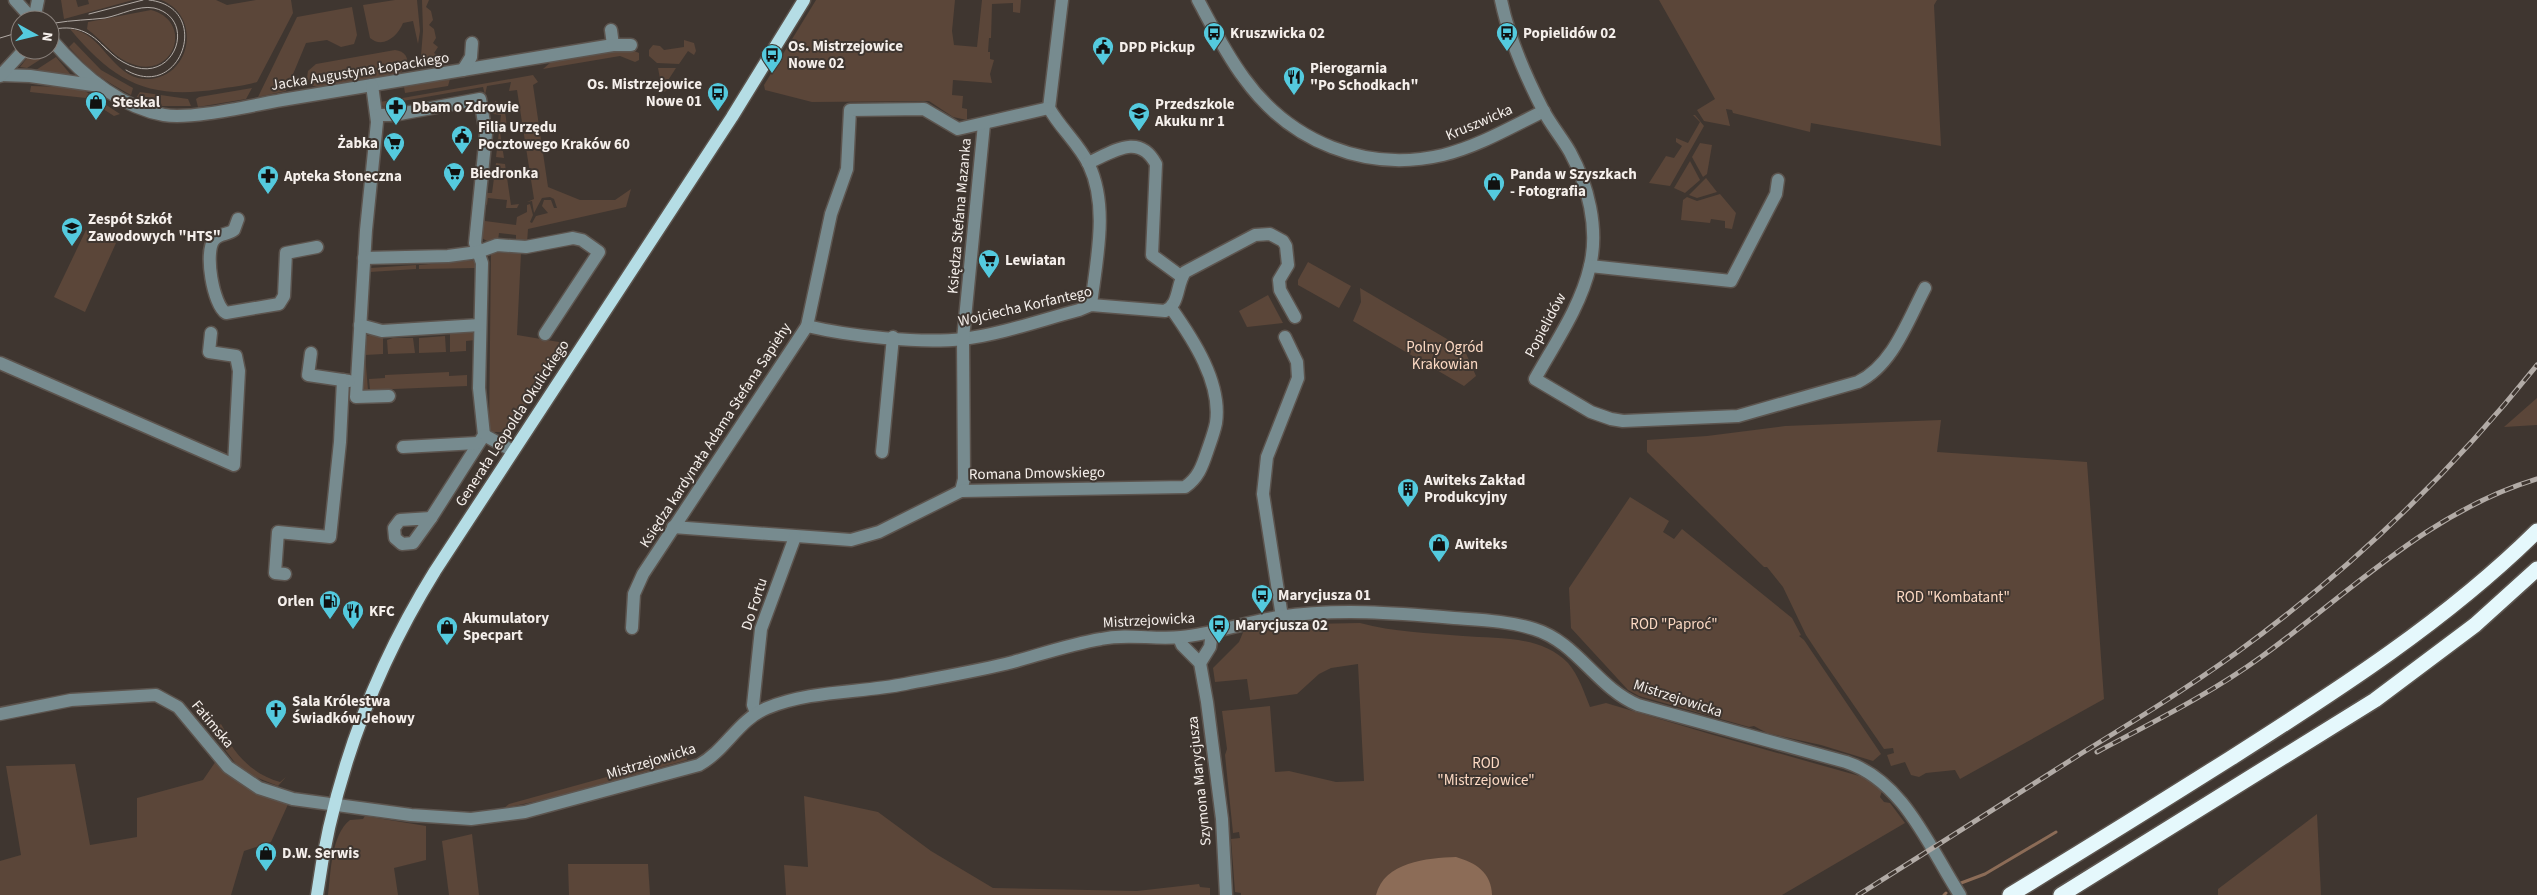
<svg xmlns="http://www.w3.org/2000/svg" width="2537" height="895" font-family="'Source Sans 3',sans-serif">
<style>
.green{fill:#5b4639}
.water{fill:#8c6c57}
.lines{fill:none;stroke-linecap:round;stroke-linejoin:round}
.stream{stroke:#8c6c57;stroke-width:3}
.minor-casing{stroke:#5c544e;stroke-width:15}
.major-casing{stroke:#5c544e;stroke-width:15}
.highway-casing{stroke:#5c544e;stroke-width:18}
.minor{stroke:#778b8f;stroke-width:12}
.major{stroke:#b5dde5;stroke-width:12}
.highway{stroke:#e5f8fc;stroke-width:15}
.tram{stroke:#b2aba6;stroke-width:1}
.rail-casing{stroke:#b2aba6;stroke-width:5}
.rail{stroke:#3f3630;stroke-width:3;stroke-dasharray:9;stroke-linecap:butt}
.labels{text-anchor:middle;stroke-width:4;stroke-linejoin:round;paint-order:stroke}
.poi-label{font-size:15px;font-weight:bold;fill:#f5efeb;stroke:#3f3630;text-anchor:start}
.street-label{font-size:15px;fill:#f5efeb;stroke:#3f3630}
.park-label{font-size:15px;fill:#fcd9c3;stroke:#3f3630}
</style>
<rect width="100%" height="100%" fill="#3f3630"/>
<g class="green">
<path d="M61,0H76L78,7L89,4L88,0H133L64,19Z"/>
<path d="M161,0H216L227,5L256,0H291L293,13L257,82C245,86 231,87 219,89C149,100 115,83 70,29C103,32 111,77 145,79C191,80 203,16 161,0Z"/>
<path d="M395,0H417L420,31L418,44L413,21L403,23C398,36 383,49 370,38L363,5Z"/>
<path d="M422,0H429L426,7L431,11L433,20L429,25L434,29L436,38L433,43L438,47L434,53L439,56L440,63H429L421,56L423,31Z"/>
<path d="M816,0H955L952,31L954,45L977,47L982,0H1021L1020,13L1013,12V3L992,4L991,38H989L988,52H990V59L994,60L990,74L992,83L953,80L952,95L963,96L962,108L967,109V120L953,117L929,101L812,102L765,90L764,85Z"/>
<path d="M1659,0H1937L1934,5L1941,146L1811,123L1810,132L1733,113L1732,110L1726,109L1730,126L1704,121L1697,110L1715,99Z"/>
<path d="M352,7L357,35L354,44L341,47L327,40L306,43L286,91L258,97L297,17Z"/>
<path d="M151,10C196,22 173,84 127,62C111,54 101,39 87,29L88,22Z"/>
<path d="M684,40L694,43L696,51L694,55L688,51L679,64L657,63L649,56V50L653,45L660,46L664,50L684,47Z"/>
<path d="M74,42L101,70L133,88L131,95C103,80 90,71 69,47Z"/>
<path d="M50,49L52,52L27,68L20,67L33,50Z"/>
<path d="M630,49L639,53V60L635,62L620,56L543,69L551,62Z"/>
<path d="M395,50C405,51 409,58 407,67L400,73L319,87L313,86L307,78L308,71L316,64Z"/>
<path d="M56,57L71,75L36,70Z"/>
<path d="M658,68H676L665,85L671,89L661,93L654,86L661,84Z"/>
<path d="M533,75L538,82L533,85L548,187L580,200H615L631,189L626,207L528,229L527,243L516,242V235L499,233L498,240L487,241L482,238L484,213L485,221L516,225L517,217L527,212V205L530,204L533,215L530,222L532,223L536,216L548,213L542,206L544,200H551L554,208H557L554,199L550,197L542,198L534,213L532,201L527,202L534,199L517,90L509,91L511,82L487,86L485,95L483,87L397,102L398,110L385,109L380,102Z"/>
<path d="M450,79L448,86L405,93L404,87Z"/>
<path d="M31,86L65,87L85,91L120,114L114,116L86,98L30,92Z"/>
<path d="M252,88L246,99L198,107L196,99L199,97Z"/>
<path d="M140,92L188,99L191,106H157L136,98Z"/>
<path d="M495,101C507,106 506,119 507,130L500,132L504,158L496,157L501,115L493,114Z"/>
<path d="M1693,115H1695L1704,126L1670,186L1649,183L1666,156L1674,158L1682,146L1676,142V138L1688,143L1700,122Z"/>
<path d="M1700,143L1712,145L1707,174L1703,177L1692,157Z"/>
<path d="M1690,161L1700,180L1685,193L1674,188Z"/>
<path d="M496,163L505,164L511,205L519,204L517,208H506L507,200L488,198L487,205L484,204V193H492Z"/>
<path d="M1706,178L1717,192L1697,198L1689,195Z"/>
<path d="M1720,194L1736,213L1732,229L1725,228V221L1711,219L1710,223L1681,220L1683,200L1687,197L1697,201Z"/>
<path d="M86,230L116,243L85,312L54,297Z"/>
<path d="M491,252L521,253L517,335L565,343L514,426L502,432H489Z"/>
<path d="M476,260V268L419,269V265Z"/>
<path d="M1308,262L1351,286L1339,308L1298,285V280Z"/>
<path d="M416,265V269L370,272L368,319L366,317L370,268Z"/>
<path d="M1360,288L1464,349L1476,376L1464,386L1353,321L1361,302Z"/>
<path d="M1268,295L1283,323L1247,327L1239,311Z"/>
<path d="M450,331H473L476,340L466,341V351L450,352Z"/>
<path d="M374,334L383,338V354L365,355L368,390H363L364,341L366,336Z"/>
<path d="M445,336L446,352L419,353V338Z"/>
<path d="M393,338H413L415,353L388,354L387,340Z"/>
<path d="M449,372V376L467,375V386L370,390L369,379L385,378V375Z"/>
<path d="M2537,398V425L2504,427Z"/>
<path d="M1941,420L1937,452L2087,462L2104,699L1960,779L1955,770L1926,773L1919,777L1911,775L1905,762L1891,766L1887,755L1894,753L1893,748L1884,749L1824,662L1806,635L1783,587L1767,567H1764L1647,452V440L1707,436L1785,426Z"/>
<path d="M1630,497L1669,521L1663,532L1674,539L1682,529L1792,618L1801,635L1799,636L1804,640L1881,754L1873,761L1821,745L1767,733L1754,726L1749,727L1639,696L1628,690L1571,628L1569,588Z"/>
<path d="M1360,623C1393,632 1429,633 1463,636C1499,639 1541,635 1568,663C1579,676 1584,692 1590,707L1606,703L1710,734L1863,777L1882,791L1880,797L1884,802L1890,803L1905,823L1782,895H1241V893L1235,892L1231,839L1240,838L1239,832L1233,833L1225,755L1227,749L1222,711L1270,706L1275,772L1289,771L1336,782L1364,781L1358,664L1331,668L1319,674L1297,694L1250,700L1247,679L1215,682L1213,668L1239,642L1244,630L1310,624Z"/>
<path d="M221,724C225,730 227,738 231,745C243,763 259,776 280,782L286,777L278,786L253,776L236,764L212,733V730Z"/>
<path d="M686,755L687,760L552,798L504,808L509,804Z"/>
<path d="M216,761L289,802L271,842L244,851L231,895H0V861L21,855L6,766L75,764L90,845L137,837V798L203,780Z"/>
<path d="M804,796L878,812L931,851L993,888L1137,891L1199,884L1200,887L1210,888V895H786L784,865L808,867Z"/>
<path d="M2317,814L2321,895H2218V889Z"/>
<path d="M365,816L426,826V860L394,868L398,895H328C331,872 331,835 350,820L363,819Z"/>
<path d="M472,834L479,895H449L442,841Z"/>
<path d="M568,864H648L650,895H569Z"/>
</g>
<path class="water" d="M1456,857C1476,863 1491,872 1492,895H1376C1384,862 1427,858 1456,857Z"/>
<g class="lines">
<g class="stream">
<path d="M1961,883L1985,874L2056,832"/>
<path d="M1944,895L1946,893"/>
</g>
<g class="minor-casing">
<g id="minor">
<path d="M15,0L33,20"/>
<path d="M1062,0L1049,108C1060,128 1079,144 1089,165C1109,207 1096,261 1091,305"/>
<path d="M1198,0C1212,26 1226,54 1244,78C1290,142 1366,173 1443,155C1479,146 1511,127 1544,111"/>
<path d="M1501,0C1509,39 1525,75 1543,110C1551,125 1562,138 1570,152C1588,185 1599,228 1590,266C1581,306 1555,343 1535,379L1591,412L1611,419L1623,421L1738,416L1858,382C1893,365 1908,320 1925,288"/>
<path d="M34,20L38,0"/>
<path d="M50,38C79,72 118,107 164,115C193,120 257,104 288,99C396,81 505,63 613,45L611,30"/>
<path d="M613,45H631"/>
<path d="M463,70L471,57L472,43"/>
<path d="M0,75L30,76L100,86"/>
<path d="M0,76L24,50"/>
<path d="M372,85L377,122L366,230L356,397L389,396"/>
<path d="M377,115H394L480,99L486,134L475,243L482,263L479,388L484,435L431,518"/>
<path d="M1088,163C1113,152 1139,132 1156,164L1152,255L1182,277"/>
<path d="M238,219L234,230C228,235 219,233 214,240C204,252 213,305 226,313L279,304L284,296L286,253L317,247"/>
<path d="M364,258L448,256L478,252L497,245L526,247L573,238L582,240L599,252L545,334"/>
<path d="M1590,266L1731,281L1776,194L1778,180"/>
<path d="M360,325L382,331L480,325"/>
<path d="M807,326C849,336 920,344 963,339C1002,334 1041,320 1079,310L1091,305L1165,311C1180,304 1176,285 1185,272L1255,235L1270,234L1283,241L1286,246L1288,265L1279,280L1280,290L1295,317"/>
<path d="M311,353L308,375L349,381"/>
<path d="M0,363L234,465L239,371L236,356L209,352L211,333"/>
<path d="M484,435L513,451"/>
<path d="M403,447L477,443"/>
<path d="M882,452L893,337"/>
<path d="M961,491L964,479L963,339L984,124"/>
<path d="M431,518L413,543L402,544L395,538L394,528L400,520Z"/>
<path d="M673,527L851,540L879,532L961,491L1185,487C1198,478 1202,467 1207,452C1210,443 1214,433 1216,423C1222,383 1193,339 1171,308"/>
<path d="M285,574L275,573L278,532L330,537L340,442L343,380"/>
<path d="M1282,617L1263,494L1267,457L1298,378L1297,362L1285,337"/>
<path d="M632,628L634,594L643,574L807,326L831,214L847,169L850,110L924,109L958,129L1049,108"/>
<path d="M1179,638L1182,645L1200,663L1207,702L1222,819L1226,895"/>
<path d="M1200,663L1210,647L1212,632"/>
<path d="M756,713L753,705L761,629L795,537"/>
<path d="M0,714L71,700L156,695L178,707L228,767L259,788L293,799L411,815L471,819L525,812L699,765C726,750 738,720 767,708C811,690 860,693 905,684C941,677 978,671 1013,662C1042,654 1071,644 1101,639C1128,633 1154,640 1181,637C1214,634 1246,622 1279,617C1337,608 1396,613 1454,618C1481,620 1509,621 1534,629C1577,642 1597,688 1638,705L1846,762C1904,781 1929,847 1960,895"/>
</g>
</g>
<g class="major-casing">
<path id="major" d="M317,895C333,778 373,671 435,571L732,117L804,0"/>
</g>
<g class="highway-casing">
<g id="highway">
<path d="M2010,895C2084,850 2158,804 2231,758C2338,690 2447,620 2537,531"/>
<path d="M2061,895L2375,700L2475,625L2537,569"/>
</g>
</g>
<use href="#minor" class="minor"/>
<use href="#major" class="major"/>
<use href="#highway" class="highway"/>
<g class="tram">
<path d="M89,14L143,0"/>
<path d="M55,23C72,20 89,20 105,18C121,15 138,5 154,8C200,19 173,91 123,62C115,58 109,51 102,45"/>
<path d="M50,30C75,24 90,31 107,50"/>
<path d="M0,38L20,32"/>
<path d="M126,70C181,103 214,7 149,0"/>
</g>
<g class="rail-casing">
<g id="rail">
<path d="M2097,752C2153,722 2210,694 2261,657C2351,592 2428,512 2537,479"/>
<path d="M1858,895C1933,848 2007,801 2082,753C2134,721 2186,689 2236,653C2349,571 2450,474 2537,365"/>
</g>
</g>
<use href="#rail" class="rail"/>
</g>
<defs>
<g id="bus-pin" transform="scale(1.125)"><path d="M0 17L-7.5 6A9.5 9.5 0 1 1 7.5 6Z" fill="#54cade" stroke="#3f3630"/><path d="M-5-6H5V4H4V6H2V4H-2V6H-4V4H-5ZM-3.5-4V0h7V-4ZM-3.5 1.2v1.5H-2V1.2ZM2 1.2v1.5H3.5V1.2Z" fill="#111"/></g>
<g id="civic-pin" transform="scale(1.125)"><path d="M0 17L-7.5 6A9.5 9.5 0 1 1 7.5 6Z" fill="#54cade" stroke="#3f3630"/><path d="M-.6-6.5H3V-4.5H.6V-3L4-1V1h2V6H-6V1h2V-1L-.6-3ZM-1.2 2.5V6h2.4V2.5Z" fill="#111"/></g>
<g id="restaurant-pin" transform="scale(1.125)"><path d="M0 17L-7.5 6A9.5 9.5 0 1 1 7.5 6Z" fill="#54cade" stroke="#3f3630"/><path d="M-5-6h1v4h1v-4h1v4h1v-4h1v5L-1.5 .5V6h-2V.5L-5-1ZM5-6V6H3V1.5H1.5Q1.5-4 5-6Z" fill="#111"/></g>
<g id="shop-pin" transform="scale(1.125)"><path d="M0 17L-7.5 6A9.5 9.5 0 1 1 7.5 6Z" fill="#54cade" stroke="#3f3630"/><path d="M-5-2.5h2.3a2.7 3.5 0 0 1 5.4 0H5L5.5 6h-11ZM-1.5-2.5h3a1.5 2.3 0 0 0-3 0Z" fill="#111"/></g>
<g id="pharmacy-pin" transform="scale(1.125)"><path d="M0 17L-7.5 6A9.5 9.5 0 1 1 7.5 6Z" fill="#54cade" stroke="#3f3630"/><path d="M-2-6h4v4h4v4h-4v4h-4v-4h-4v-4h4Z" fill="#111"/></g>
<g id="school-pin" transform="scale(1.125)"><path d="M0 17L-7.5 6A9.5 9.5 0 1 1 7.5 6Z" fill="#54cade" stroke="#3f3630"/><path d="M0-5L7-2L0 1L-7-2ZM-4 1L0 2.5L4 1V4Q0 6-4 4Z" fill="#111"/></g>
<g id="supermarket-pin" transform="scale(1.125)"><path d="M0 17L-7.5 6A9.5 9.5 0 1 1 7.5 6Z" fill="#54cade" stroke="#3f3630"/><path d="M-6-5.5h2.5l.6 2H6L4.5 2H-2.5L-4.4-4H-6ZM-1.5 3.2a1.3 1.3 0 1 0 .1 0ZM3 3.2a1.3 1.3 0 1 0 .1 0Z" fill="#111"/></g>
<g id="building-pin" transform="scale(1.125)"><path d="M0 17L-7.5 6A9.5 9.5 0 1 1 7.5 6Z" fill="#54cade" stroke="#3f3630"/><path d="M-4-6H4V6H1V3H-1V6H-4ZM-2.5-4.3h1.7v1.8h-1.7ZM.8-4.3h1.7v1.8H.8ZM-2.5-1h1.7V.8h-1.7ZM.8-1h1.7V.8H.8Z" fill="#111"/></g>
<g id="fuel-pin" transform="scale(1.125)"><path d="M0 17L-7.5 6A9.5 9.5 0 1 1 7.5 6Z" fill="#54cade" stroke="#3f3630"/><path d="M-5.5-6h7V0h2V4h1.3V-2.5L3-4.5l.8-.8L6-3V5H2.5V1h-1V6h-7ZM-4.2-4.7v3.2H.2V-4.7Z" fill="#111"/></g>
<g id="church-pin" transform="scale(1.125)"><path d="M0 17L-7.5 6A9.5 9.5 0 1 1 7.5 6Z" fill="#54cade" stroke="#3f3630"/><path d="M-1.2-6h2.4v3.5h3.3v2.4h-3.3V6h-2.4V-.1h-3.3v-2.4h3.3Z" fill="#111"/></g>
</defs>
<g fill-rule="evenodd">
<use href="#bus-pin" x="1214" y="33"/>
<use href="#bus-pin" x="1507" y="33"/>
<use href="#civic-pin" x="1103" y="47"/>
<use href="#bus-pin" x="772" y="55"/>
<use href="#restaurant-pin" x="1294" y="77"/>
<use href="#bus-pin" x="718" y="93"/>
<use href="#shop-pin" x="96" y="102"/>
<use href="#pharmacy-pin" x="396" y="107"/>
<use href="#school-pin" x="1139" y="113"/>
<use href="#civic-pin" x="462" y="136"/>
<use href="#supermarket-pin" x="394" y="143"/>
<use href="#supermarket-pin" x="454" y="173"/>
<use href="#pharmacy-pin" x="268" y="176"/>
<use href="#shop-pin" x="1494" y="183"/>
<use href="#school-pin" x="72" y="228"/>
<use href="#supermarket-pin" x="989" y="260"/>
<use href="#building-pin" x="1408" y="489"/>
<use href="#shop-pin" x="1439" y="544"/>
<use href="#bus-pin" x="1262" y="595"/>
<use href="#fuel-pin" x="330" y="601"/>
<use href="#restaurant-pin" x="353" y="611"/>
<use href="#bus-pin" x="1219" y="625"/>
<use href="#shop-pin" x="447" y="627"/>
<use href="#church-pin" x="276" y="710"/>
<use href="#shop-pin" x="266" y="853"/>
</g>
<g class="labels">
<g class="poi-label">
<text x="1230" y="38">Kruszwicka 02</text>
<text x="1523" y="38">Popielidów 02</text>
<text x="788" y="51">Os. Mistrzejowice<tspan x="788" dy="17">Nowe 02</tspan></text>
<text x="1119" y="52">DPD Pickup</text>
<text x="1310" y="73">Pierogarnia<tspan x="1310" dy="17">"Po Schodkach"</tspan></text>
<text x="702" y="89" text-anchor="end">Os. Mistrzejowice<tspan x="702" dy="17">Nowe 01</tspan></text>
<text x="112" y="107">Steskal</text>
<text x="1155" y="109">Przedszkole<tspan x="1155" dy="17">Akuku nr 1</tspan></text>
<text x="412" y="112">Dbam o Zdrowie</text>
<text x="478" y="132">Filia Urzędu<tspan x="478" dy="17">Pocztowego Kraków 60</tspan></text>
<text x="378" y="148" text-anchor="end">Żabka</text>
<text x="470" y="178">Biedronka</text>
<text x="1510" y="179">Panda w Szyszkach<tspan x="1510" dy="17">- Fotografia</tspan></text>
<text x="284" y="181">Apteka Słoneczna</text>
<text x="88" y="224">Zespół Szkół<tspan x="88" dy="17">Zawodowych "HTS"</tspan></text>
<text x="1005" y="265">Lewiatan</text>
<text x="1424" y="485">Awiteks Zakład<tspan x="1424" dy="17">Produkcyjny</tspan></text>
<text x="1455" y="549">Awiteks</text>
<text x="1278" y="600">Marycjusza 01</text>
<text x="314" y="606" text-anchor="end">Orlen</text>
<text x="369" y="616">KFC</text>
<text x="463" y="623">Akumulatory<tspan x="463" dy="17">Specpart</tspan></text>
<text x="1235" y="630">Marycjusza 02</text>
<text x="292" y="706">Sala Królestwa<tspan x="292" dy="17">Świadków Jehowy</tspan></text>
<text x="282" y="858">D.W. Serwis</text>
</g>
<g class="street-label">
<text transform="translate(360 71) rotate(-9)" y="5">Jacka Augustyna Łopackiego</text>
<text transform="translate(1479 122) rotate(-23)" y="5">Kruszwicka</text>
<text transform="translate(959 216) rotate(-85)" y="5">Księdza Stefana Mazanka</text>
<text transform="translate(1025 306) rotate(-13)" y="5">Wojciecha Korfantego</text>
<text transform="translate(1545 325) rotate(-62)" y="5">Popielidów</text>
<text transform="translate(512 423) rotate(-57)" y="5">Generała Leopolda Okulickiego</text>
<text transform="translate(715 435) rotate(-57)" y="5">Księdza kardynała Adama Stefana Sapiehy</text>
<text transform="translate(1037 473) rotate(-1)" y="5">Romana Dmowskiego</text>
<text transform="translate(754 604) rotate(-72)" y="5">Do Fortu</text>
<text transform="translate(1149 620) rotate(-3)" y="5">Mistrzejowicka</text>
<text transform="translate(1678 698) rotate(18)" y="5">Mistrzejowicka</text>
<text transform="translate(213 724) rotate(50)" y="5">Fatimska</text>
<text transform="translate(651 761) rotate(-17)" y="5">Mistrzejowicka</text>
<text transform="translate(1199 781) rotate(-96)" y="5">Szymona Marycjusza</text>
</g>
<g class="park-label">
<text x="1445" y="352">Polny Ogród<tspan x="1445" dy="17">Krakowian</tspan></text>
<text x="1953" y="602">ROD "Kombatant"</text>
<text x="1674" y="629">ROD "Paproć"</text>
<text x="1486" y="768">ROD<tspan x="1486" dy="17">"Mistrzejowice"</tspan></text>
</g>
</g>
<g transform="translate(35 35) rotate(98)"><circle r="24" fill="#3f3630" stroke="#88807b"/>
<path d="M0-4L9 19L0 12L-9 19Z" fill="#54cade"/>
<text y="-8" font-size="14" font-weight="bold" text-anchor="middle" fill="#f5efeb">N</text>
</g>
</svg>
